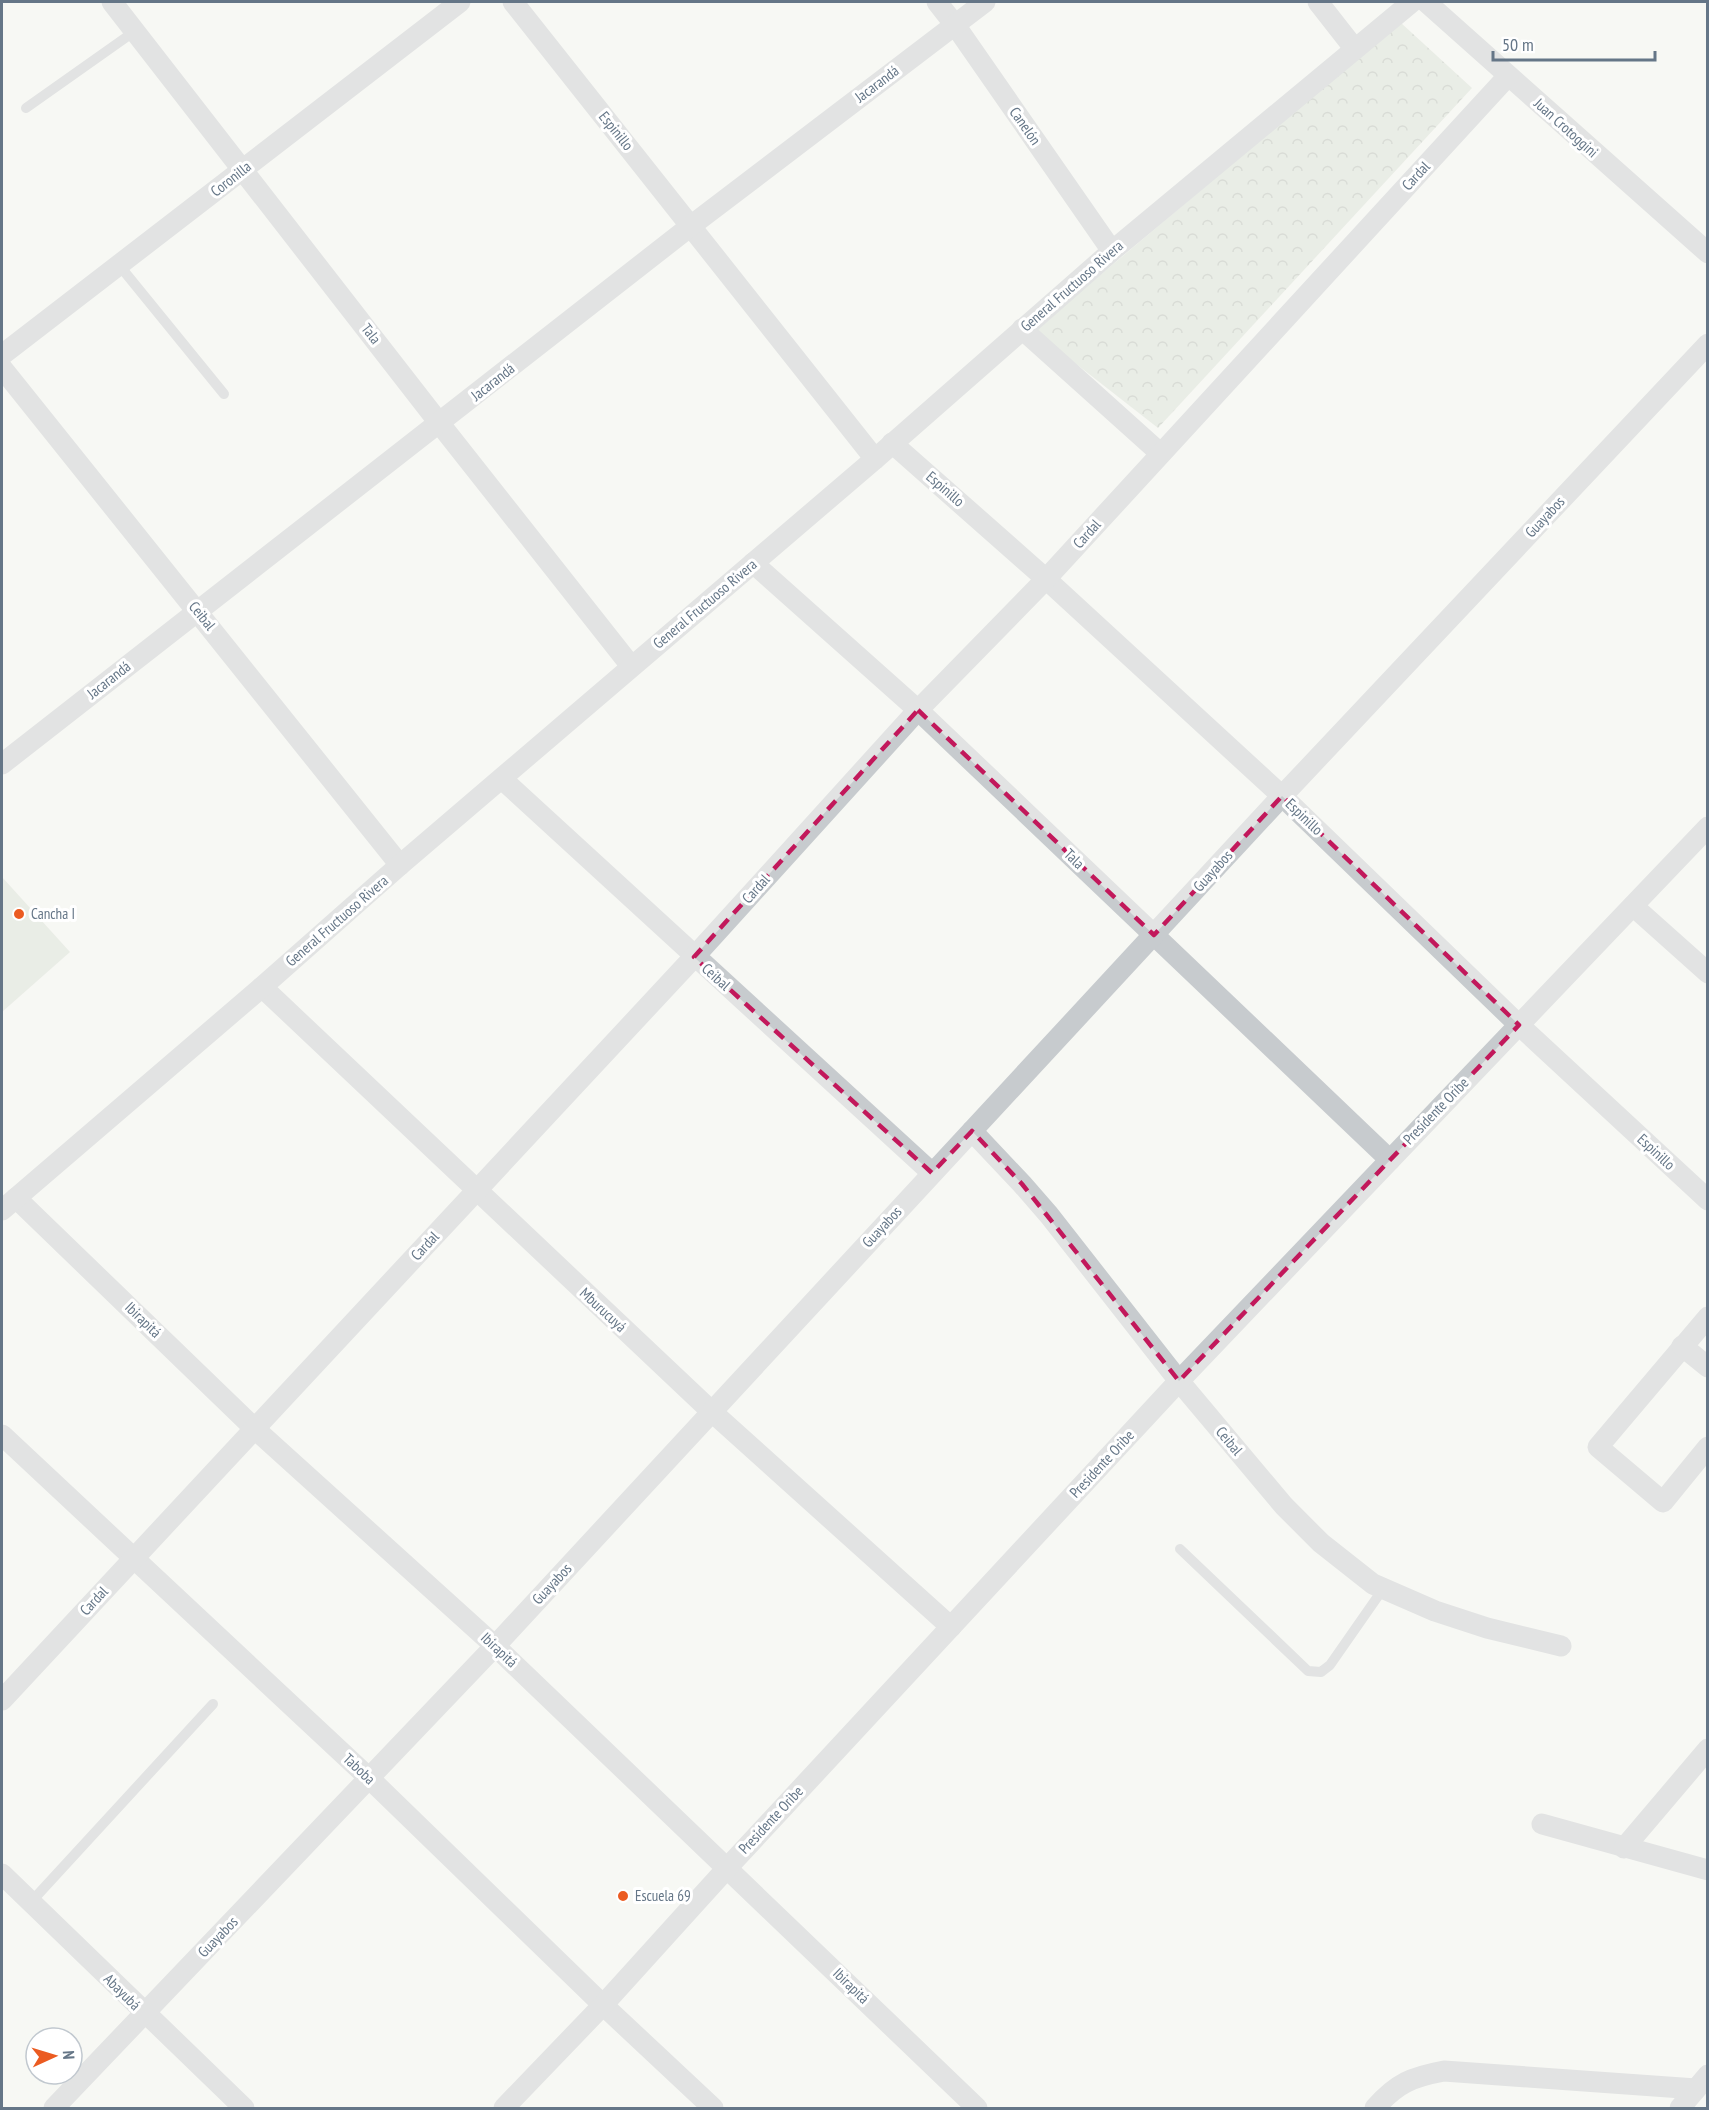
<svg xmlns="http://www.w3.org/2000/svg" width="1709" height="2110" font-family="'PT Sans Narrow',sans-serif">
<style>
.grass{fill:#d8e0d5}
.park{fill:url(#park-crowns)}
.lines{fill:none;stroke-linecap:round;stroke-linejoin:round}
.service{stroke:#c7cbce;stroke-width:10}
.minor{stroke:#c7cbce;stroke-width:21}
.marked{fill:none;stroke:#c2185b;stroke-width:4.5;stroke-dasharray:12 8;stroke-linejoin:round}
.poi-dot{fill:#eb5b21;stroke:#fff;stroke-width:2}
.labels{text-anchor:middle;stroke-width:6;stroke-linejoin:round;paint-order:stroke}
.street-label{font-size:15px;fill:#657687;stroke:#fff}
.poi-label{font-size:15px;fill:#657687;stroke:#fff;text-anchor:start}
</style>
<defs>
<pattern id="park-crowns" width="20" height="18" patternUnits="userSpaceOnUse" patternTransform="scale(1.5)"><rect width="20" height="18" fill="#d8e0d5"/><path d="M2 6a3 3 0 1 1 6 0M12 15a3 3 0 1 1 6 0" fill="none" stroke="#b3bab2"/></pattern>
</defs>
<rect width="100%" height="100%" fill="#f7f8f4"/>
<path class="grass" d="M2,877L70,952L2,1012Z"/>
<path class="park" d="M1400,22L1472,88L1158,428L1034,331Z"/>
<g class="lines">
<g class="service">
<path d="M26,108L135,31"/>
<path d="M119,265L224,394"/>
<path d="M1180,1549L1308,1671L1321,1672L1330,1665L1383,1589"/>
<path d="M31,1902L213,1704"/>
</g>
<g class="minor">
<path d="M112,2L440,424L631,666"/>
<path d="M513,2L875,459"/>
<path d="M937,2L955,25L1112,251"/>
<path d="M1318,2L1354,48"/>
<path d="M1426,2L1708,253"/>
<path d="M1022,329L1160,453"/>
<path d="M2,355L460,2"/>
<path d="M2,368L400,865"/>
<path d="M892,443L1046,579L1282,796L1519,1025L1708,1200"/>
<path d="M753,563L918,710L1390,1160"/>
<path d="M2,764L692,225L985,2"/>
<path d="M502,779L932,1173"/>
<path d="M1633,906L1708,973"/>
<path d="M262,987L711,1411L951,1627"/>
<path d="M972,1131L1022,1184L1049,1215L1179,1381L1284,1506L1321,1543L1373,1584L1435,1611L1487,1628L1561,1646"/>
<path d="M16,1198L255,1429L495,1646L977,2108"/>
<path d="M2,1210L262,987L400,865L875,459L1112,251L1412,2"/>
<path d="M1708,1317L1598,1447L1663,1502L1708,1447"/>
<path d="M1682,1346L1708,1367"/>
<path d="M2,1435L369,1778L603,2005L713,2108"/>
<path d="M2,1700L694,957L918,710L1046,579L1508,76"/>
<path d="M1542,1824L1708,1870"/>
<path d="M1624,1848L1708,1749"/>
<path d="M2,1874L244,2108"/>
<path d="M54,2108L495,1646L1282,796L1708,344"/>
<path d="M504,2108L603,2005L728,1867L1179,1381L1708,827"/>
<path d="M1375,2108C1397,2083 1412,2077 1444,2071L1696,2089"/>
<path d="M1680,2108L1708,2075"/>
</g>
</g>
<path d="M0 0H1709V2110H0ZM918,710L1154,935L1282,796L1519,1025L1179,1381L1022,1184L972,1131L932,1173L694,957Z" fill="#f7f8f4" fill-opacity=".55" fill-rule="evenodd"/>
<path class="marked" d="M918,710L1154,935L1282,796L1519,1025L1179,1381L1022,1184L972,1131L932,1173L694,957Z"/>
<g class="poi-dot">
<circle cx="19" cy="914" r="6"/>
<circle cx="623" cy="1896" r="6"/>
</g>
<g class="labels">
<g class="street-label">
<text transform="translate(877 84) rotate(-37)" y="5">Jacarandá</text>
<text transform="translate(1025 126) rotate(55)" y="5">Canelón</text>
<text transform="translate(1566 128) rotate(42)" y="5">Juan Crotoggini</text>
<text transform="translate(616 131) rotate(51)" y="5">Espinillo</text>
<text transform="translate(1416 176) rotate(-47)" y="5">Cardal</text>
<text transform="translate(231 179) rotate(-38)" y="5">Coronilla</text>
<text transform="translate(1072 286) rotate(-41)" y="5">General Fructuoso Rivera</text>
<text transform="translate(371 334) rotate(52)" y="5">Tala</text>
<text transform="translate(493 382) rotate(-38)" y="5">Jacarandá</text>
<text transform="translate(945 489) rotate(41)" y="5">Espinillo</text>
<text transform="translate(1545 517) rotate(-47)" y="5">Guayabos</text>
<text transform="translate(1087 534) rotate(-48)" y="5">Cardal</text>
<text transform="translate(705 604) rotate(-40)" y="5">General Fructuoso Rivera</text>
<text transform="translate(202 616) rotate(51)" y="5">Ceibal</text>
<text transform="translate(109 680) rotate(-38)" y="5">Jacarandá</text>
<text transform="translate(1304 817) rotate(44)" y="5">Espinillo</text>
<text transform="translate(1074 859) rotate(44)" y="5">Tala</text>
<text transform="translate(1213 871) rotate(-48)" y="5">Guayabos</text>
<text transform="translate(756 889) rotate(-48)" y="5">Cardal</text>
<text transform="translate(337 921) rotate(-41)" y="5">General Fructuoso Rivera</text>
<text transform="translate(716 977) rotate(42)" y="5">Ceibal</text>
<text transform="translate(1436 1111) rotate(-46)" y="5">Presidente Oribe</text>
<text transform="translate(1656 1152) rotate(43)" y="5">Espinillo</text>
<text transform="translate(882 1227) rotate(-47)" y="5">Guayabos</text>
<text transform="translate(425 1246) rotate(-47)" y="5">Cardal</text>
<text transform="translate(603 1310) rotate(43)" y="5">Mburucuyá</text>
<text transform="translate(143 1320) rotate(44)" y="5">Ibirapitá</text>
<text transform="translate(1229 1441) rotate(50)" y="5">Ceibal</text>
<text transform="translate(1102 1464) rotate(-47)" y="5">Presidente Oribe</text>
<text transform="translate(552 1584) rotate(-47)" y="5">Guayabos</text>
<text transform="translate(94 1601) rotate(-47)" y="5">Cardal</text>
<text transform="translate(499 1650) rotate(43)" y="5">Ibirapitá</text>
<text transform="translate(359 1769) rotate(43)" y="5">Taboba</text>
<text transform="translate(771 1820) rotate(-47)" y="5">Presidente Oribe</text>
<text transform="translate(218 1937) rotate(-46)" y="5">Guayabos</text>
<text transform="translate(851 1986) rotate(44)" y="5">Ibirapitá</text>
<text transform="translate(122 1992) rotate(45)" y="5">Abayubá</text>
</g>
<g class="poi-label">
<text x="31" y="919">Cancha I</text>
<text x="635" y="1901">Escuela 69</text>
</g>
</g>
<rect width="1709" height="2110" fill="none" stroke="#657687" stroke-width="6"/>
<g transform="translate(54 2056) rotate(86)"><circle r="28" fill="#ffffff" stroke="#c1c8cf" stroke-width="1.5"/>
<path d="M0-4.5L10 22L0 15L-10 22Z" fill="#eb5b21"/>
<text y="-9" font-size="16" font-weight="bold" text-anchor="middle" fill="#657687">N</text>
</g>
<path d="M1493 51v9h162v-9" fill="none" stroke="#657687" stroke-width="3"/>
<text x="1502" y="51" font-size="18" fill="#657687" stroke="#ffffff" stroke-width="4.5" paint-order="stroke">50 m</text>
</svg>
